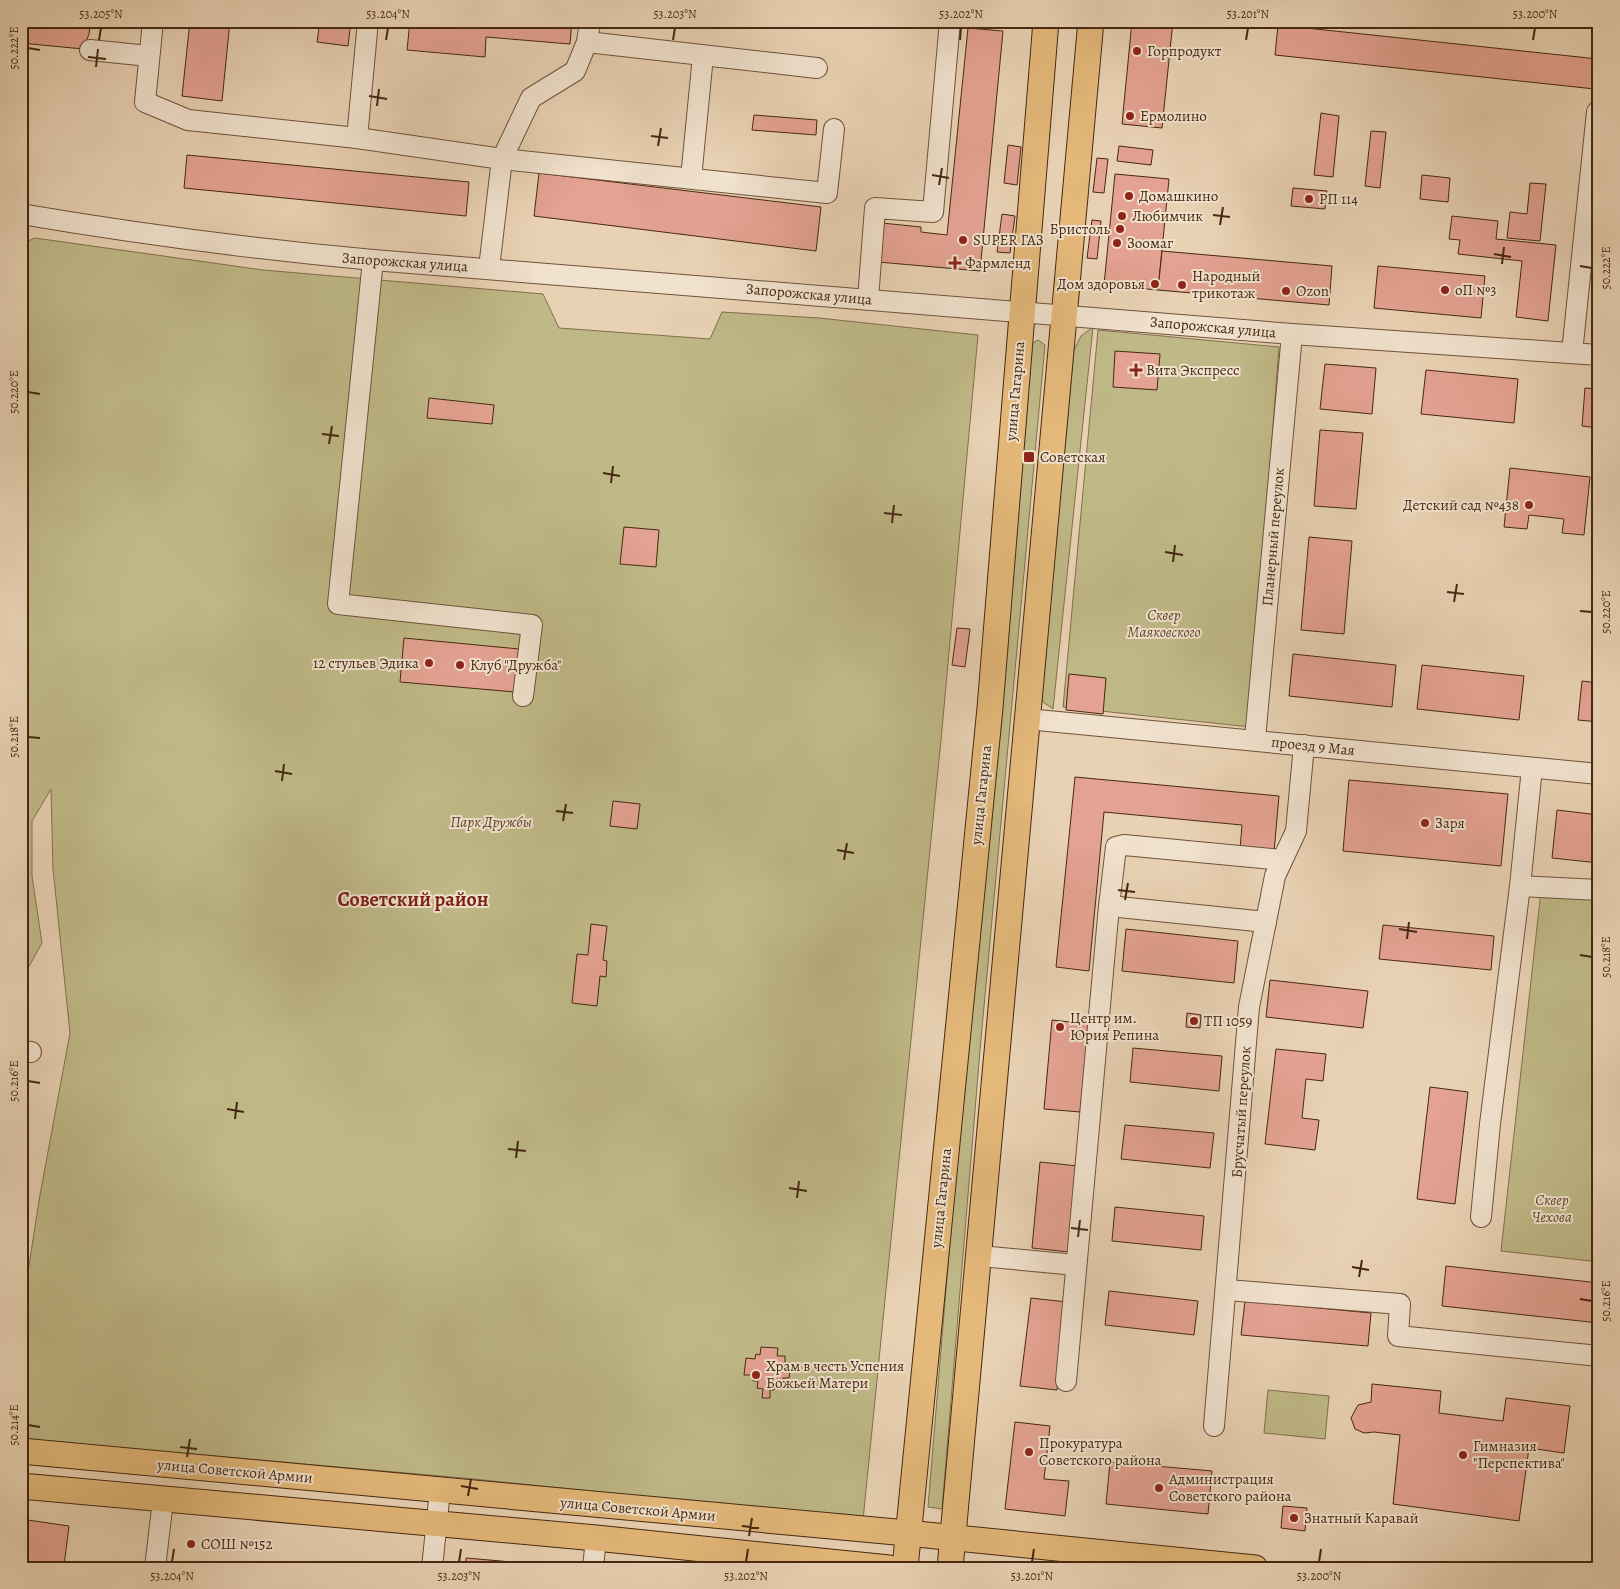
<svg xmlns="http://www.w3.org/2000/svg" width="1620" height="1589" font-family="Alegreya,serif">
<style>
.green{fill:#bfb987;stroke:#82704c}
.building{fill:#e4a292;stroke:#462811}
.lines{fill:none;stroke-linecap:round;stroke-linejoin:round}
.minor-casing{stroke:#6f523a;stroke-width:22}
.major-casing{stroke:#462811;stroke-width:27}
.minor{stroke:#f1e2ce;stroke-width:20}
.major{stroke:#e4b97a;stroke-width:25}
.ticks{fill:none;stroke:#462811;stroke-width:2}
.poi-dot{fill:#8f2418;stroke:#f1e2ce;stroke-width:2}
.labels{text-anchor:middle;stroke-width:4;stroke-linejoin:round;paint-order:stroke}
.poi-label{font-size:15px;fill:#462811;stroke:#f1e2ce;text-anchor:start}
.street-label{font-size:15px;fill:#462811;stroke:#f1e2ce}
.park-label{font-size:15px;font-style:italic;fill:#5e4529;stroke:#f1e2ce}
.district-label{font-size:20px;font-weight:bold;fill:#7a1f14;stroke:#f1e2ce}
.neatline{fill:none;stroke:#462811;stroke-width:2}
.ticks-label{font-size:12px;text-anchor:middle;fill:#462811}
</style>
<rect width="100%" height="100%" fill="#e9d2b4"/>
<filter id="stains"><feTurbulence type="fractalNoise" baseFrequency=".004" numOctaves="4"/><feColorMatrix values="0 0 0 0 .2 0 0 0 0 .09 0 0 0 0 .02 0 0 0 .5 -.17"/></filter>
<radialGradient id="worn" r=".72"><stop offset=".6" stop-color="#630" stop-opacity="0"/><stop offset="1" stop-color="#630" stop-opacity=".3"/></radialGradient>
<g class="green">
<path d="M35,238L263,270L543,294L559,328L710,339L722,312L819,318L978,335L941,740L863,1520L474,1479L21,1439V1316L40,1195L70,1033L53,869L51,789L32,821V876L42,943L21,981V244Z"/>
<path d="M1093,327L1053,709L1043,702L1041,692L1074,350L1081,336Z"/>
<path d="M1098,330L1279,347L1250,727L1063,707Z"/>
<path d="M1038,340L1045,345L980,1050L942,1509L928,1507L966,1048L1031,344Z"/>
<path d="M1541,891L1599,897V1262L1501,1251Z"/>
<path d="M1268,1390L1329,1396L1325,1439L1264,1433Z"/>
</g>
<g class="building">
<path d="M21,21H91L89,34L83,49L21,43Z"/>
<path d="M190,21H230L222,101L182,96Z"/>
<path d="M320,21H351L348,46L317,42Z"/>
<path d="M410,21H572L570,44L486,37L485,57L407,50Z"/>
<path d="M763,21H820L819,28Z"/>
<path d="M1132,21H1173L1162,128L1122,124Z"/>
<path d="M1278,25L1598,59L1595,89L1275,55Z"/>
<path d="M968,28L1003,31L980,271L878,262L882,223L921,227V232L947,235Z"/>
<path d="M1321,113L1339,116L1333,177L1314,175Z"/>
<path d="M754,115L817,120L816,135L752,130Z"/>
<path d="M1371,131L1386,132L1380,188L1365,186Z"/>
<path d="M1008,145L1021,147L1017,185L1004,183Z"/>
<path d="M1119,146L1153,150L1151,165L1117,161Z"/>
<path d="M187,155L469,182L466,216L184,188Z"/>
<path d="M1097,158L1108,159L1104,193L1093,192Z"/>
<path d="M539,173L821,207L816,251L534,216Z"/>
<path d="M1115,174L1169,179L1158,290L1104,285Z"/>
<path d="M1422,175L1450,178L1448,202L1420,199Z"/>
<path d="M1530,183L1546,184L1540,241L1507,238L1510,212L1527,214Z"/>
<path d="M1293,188L1327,191L1325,209L1291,206Z"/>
<path d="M1002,214L1015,216L1010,253L997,252Z"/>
<path d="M1452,216L1498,221L1496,239L1556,245L1548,321L1516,317L1522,261L1458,254L1460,240L1449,239Z"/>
<path d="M1092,220L1101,221L1097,259L1087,258Z"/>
<path d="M1162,251L1332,266L1329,305L1158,290Z"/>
<path d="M1378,266L1485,276L1481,318L1374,308Z"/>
<path d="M1115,351L1160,354L1157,390L1113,387Z"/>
<path d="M1325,364L1376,368L1372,414L1320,409Z"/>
<path d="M1426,370L1518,379L1514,423L1421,414Z"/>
<path d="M1585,388L1599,389V428L1582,426Z"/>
<path d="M429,398L494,405L492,424L427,418Z"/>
<path d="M1320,430L1363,433L1356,509L1314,506Z"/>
<path d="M1510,468L1590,477L1584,535L1562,533L1564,519L1529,515L1527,529L1504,527Z"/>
<path d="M624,527L659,530L656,567L620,564Z"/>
<path d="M1309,537L1352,541L1344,634L1301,630Z"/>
<path d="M957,628L970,629L965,667L952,665Z"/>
<path d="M404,638L519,649L515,692L400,682Z"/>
<path d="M1293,654L1396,665L1392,707L1289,696Z"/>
<path d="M1422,665L1524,676L1519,720L1417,709Z"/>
<path d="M1069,674L1106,678L1103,714L1066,710Z"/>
<path d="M1582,681L1599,683V722L1578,720Z"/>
<path d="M1075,777L1279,796L1274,852L1240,849L1242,825L1104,812L1089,971L1056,967Z"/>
<path d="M1349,780L1508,794L1501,866L1343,851Z"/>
<path d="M613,801L640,804L637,829L610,826Z"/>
<path d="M1557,810L1599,815V863L1552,858Z"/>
<path d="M591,924L607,926L603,960L607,961L606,977L600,976L597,1006L572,1003L577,954L588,955Z"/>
<path d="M1383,925L1494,936L1491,970L1379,959Z"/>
<path d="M1126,929L1238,941L1234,983L1122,971Z"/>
<path d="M1270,980L1368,991L1363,1028L1266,1017Z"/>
<path d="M1187,1013L1201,1015L1200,1028L1186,1027Z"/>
<path d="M1052,1020L1089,1024L1080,1112L1044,1109Z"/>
<path d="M1133,1048L1222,1056L1219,1091L1130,1082Z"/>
<path d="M1276,1049L1326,1054L1323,1081L1306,1079L1302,1118L1319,1120L1315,1150L1265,1144Z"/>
<path d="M1430,1087L1468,1092L1455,1204L1417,1199Z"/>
<path d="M1125,1125L1214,1133L1210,1168L1121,1159Z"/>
<path d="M1040,1162L1078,1166L1069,1252L1032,1248Z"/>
<path d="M1115,1207L1204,1216L1201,1250L1112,1241Z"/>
<path d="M1446,1266L1599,1283V1323L1442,1306Z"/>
<path d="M1109,1291L1198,1301L1194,1335L1105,1325Z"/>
<path d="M1031,1298L1067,1302L1057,1390L1020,1386Z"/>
<path d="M1245,1301L1371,1313L1368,1346L1241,1335Z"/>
<path d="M761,1347L778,1348L777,1356H785V1363H791L789,1378H783V1383H775L774,1390H770V1398H762L763,1389L757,1388L758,1381H753L754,1375H744L746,1358L755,1359L756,1354L760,1355Z"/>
<path d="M1372,1384L1441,1391L1439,1413L1503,1421L1506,1398L1570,1406L1564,1453L1529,1448L1519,1521L1393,1504L1400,1435L1374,1432L1364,1433L1355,1429L1351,1418L1358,1405L1371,1402Z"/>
<path d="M1015,1422L1050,1426L1044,1479L1069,1481L1065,1516L1005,1509Z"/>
<path d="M1110,1462L1212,1471L1208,1514L1106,1504Z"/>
<path d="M1283,1506L1307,1508L1305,1531L1281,1528Z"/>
<path d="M21,1519L69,1526L64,1566L21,1561Z"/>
<path d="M466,1558L558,1566V1568H466Z"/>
<path d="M176,1563L226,1568H175Z"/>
</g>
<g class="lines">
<g class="minor-casing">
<g id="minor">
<path d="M153,21L145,102L188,120L357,138"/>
<path d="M368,21L357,138L502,159L827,193L834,129"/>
<path d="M587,42L817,68"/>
<path d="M90,50L149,56"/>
<path d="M691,178L703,56"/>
<path d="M21,214C138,234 255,249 373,260L1292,334L1599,355"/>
<path d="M373,260L338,604L532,625L523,696"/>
<path d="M489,268L502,159L531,98L575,71L587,42L590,21"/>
<path d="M868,299L875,208L933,212L950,21"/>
<path d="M1572,353L1597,112L1599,110"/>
<path d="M1027,719L1599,774"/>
<path d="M1255,739L1292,334"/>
<path d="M1532,768L1520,886L1599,890"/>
<path d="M1109,906L1266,922"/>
<path d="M21,1051L31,1052"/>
<path d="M1481,1217L1490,1124L1520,886"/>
<path d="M980,1256L1076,1265"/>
<path d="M1227,1290L1400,1304L1398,1336L1599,1356"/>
<path d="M1066,1381L1109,906L1116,847L1124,845L1282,860"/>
<path d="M1214,1426L1249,1007L1275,876L1296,831L1304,745"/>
<path d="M155,1568L163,1500"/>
<path d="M432,1568L440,1490"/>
<path d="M593,1568L596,1538"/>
</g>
</g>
<g class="major-casing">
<g id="major">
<path d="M21,1451L907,1533L1255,1568"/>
<path d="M21,1486L596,1538L889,1568"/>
<path d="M905,1568L990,708L1046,21"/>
<path d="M950,1568L1091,21"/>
</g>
</g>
<use href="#minor" class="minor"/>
<use href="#major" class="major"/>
</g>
<path class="ticks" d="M99,40L101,28M386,40L388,28M673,40L675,28M960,40L961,28M1246,40L1248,28M1533,40L1535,28M28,48L40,50M88,57L106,59M96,67L98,49M369,96L387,99M377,106L379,89M651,136L668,138M658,146L661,128M932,175L949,178M939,185L942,168M1213,215L1230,217M1220,225L1223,207M1494,254L1511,257M1502,264L1504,247M1580,266L1592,268M28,392L40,394M322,434L339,436M329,444L332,426M603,473L620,476M611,483L613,466M884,513L902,515M892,523L894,505M1165,552L1183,555M1173,562L1175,545M1447,592L1464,594M1454,602L1457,584M1580,611L1592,612M28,737L40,738M275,771L292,774M282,781L284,764M556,811L573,813M563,821L566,804M837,850L854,853M844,860L847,843M1118,890L1135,892M1125,900L1128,883M1399,929L1417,932M1407,939L1409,922M1580,955L1592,957M28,1081L40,1083M227,1109L244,1112M235,1119L237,1102M508,1149L526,1151M516,1158L518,1141M789,1188L807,1191M797,1198L799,1181M1071,1228L1088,1230M1078,1237L1080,1220M1352,1267L1369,1270M1359,1277L1362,1260M1580,1299L1592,1301M28,1425L40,1427M180,1447L197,1449M187,1457L190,1439M461,1486L478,1489M468,1496L471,1479M742,1526L759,1528M749,1536L752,1518M172,1562L174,1549M459,1562L461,1549M746,1562L748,1549M1032,1562L1034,1549M1319,1562L1321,1549"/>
<g class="poi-dot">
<circle cx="1137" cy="51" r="5"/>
<circle cx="1130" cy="116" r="5"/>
<circle cx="1129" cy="196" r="5"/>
<circle cx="1309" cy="199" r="5"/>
<circle cx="1122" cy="216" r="5"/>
<circle cx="1120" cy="229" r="5"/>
<circle cx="963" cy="240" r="5"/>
<circle cx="1117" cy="243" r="5"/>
<path d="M952.5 255.5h5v5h5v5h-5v5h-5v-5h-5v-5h5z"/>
<circle cx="1155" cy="284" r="5"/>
<circle cx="1182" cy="285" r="5"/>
<circle cx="1445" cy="290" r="5"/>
<circle cx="1286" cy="291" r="5"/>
<path d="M1133.5 362.5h5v5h5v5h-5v5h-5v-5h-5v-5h5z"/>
<rect x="1023" y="451" width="12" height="12" rx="2.5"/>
<circle cx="1529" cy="505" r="5"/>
<circle cx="429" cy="663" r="5"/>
<circle cx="460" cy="665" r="5"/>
<circle cx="1425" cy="823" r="5"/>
<circle cx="1194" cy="1021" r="5"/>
<circle cx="1060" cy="1027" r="5"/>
<circle cx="756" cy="1375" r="5"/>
<circle cx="1029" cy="1452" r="5"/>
<circle cx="1463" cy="1455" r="5"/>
<circle cx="1159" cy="1488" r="5"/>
<circle cx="1294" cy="1518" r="5"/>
<circle cx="191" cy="1544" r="5"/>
</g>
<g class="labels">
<g class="poi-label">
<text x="1147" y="56">Горпродукт</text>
<text x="1140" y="121">Ермолино</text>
<text x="1139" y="201">Домашкино</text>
<text x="1319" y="204">РП 114</text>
<text x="1132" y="221">Любимчик</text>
<text x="1110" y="234" text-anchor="end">Бристоль</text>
<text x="973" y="245">SUPER ГАЗ</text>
<text x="1127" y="248">Зоомаг</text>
<text x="965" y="268">Фармленд</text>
<text x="1192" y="281">Народный<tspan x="1192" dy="17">трикотаж</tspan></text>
<text x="1145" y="289" text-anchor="end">Дом здоровья</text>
<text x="1455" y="295">оП №3</text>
<text x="1296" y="296">Ozon</text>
<text x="1146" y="375">Вита Экспресс</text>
<text x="1040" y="462">Советская</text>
<text x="1519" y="510" text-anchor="end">Детский сад №438</text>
<text x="419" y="668" text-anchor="end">12 стульев Эдика</text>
<text x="470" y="670">Клуб "Дружба"</text>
<text x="1435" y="828">Заря</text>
<text x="1070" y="1023">Центр им.<tspan x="1070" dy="17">Юрия Репина</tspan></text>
<text x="1204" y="1026">ТП 1059</text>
<text x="766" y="1371">Храм в честь Успения<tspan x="766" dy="17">Божьей Матери</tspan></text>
<text x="1039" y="1448">Прокуратура<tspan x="1039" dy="17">Советского района</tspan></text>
<text x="1473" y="1451">Гимназия<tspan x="1473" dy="17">"Перспектива"</tspan></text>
<text x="1169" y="1484">Администрация<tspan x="1169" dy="17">Советского района</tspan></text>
<text x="1304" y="1523">Знатный Каравай</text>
<text x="201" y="1549">СОШ №152</text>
</g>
<g class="street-label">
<text transform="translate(405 262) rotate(4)" y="5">Запорожская улица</text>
<text transform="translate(809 294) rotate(5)" y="5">Запорожская улица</text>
<text transform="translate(1213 327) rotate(5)" y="5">Запорожская улица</text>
<text transform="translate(1015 391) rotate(-85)" y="5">улица Гагарина</text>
<text transform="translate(1273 537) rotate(-85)" y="5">Планерный переулок</text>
<text transform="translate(1313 746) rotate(6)" y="5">проезд 9 Мая</text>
<text transform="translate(981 795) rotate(-84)" y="5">улица Гагарина</text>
<text transform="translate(1241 1112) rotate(-86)" y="5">Брусчатый переулок</text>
<text transform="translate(941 1198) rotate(-84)" y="5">улица Гагарина</text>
<text transform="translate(235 1471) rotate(5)" y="5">улица Советской Армии</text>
<text transform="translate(638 1509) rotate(5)" y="5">улица Советской Армии</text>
</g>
<g class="park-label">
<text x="1164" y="620">Сквер<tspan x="1164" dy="17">Маяковского</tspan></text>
<text x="491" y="827">Парк Дружбы</text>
<text x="1552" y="1205">Сквер<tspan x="1552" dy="17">Чехова</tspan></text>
</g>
<g class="district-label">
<text x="413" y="906">Советский район</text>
</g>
</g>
<rect width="1620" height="1589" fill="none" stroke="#e9d2b4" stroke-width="55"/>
<rect x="28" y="28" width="1564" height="1534" class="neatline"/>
<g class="ticks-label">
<text x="101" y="18">53.205°N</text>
<text x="388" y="18">53.204°N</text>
<text x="675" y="18">53.203°N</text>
<text x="961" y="18">53.202°N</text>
<text x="1248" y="18">53.201°N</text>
<text x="1535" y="18">53.200°N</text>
<text transform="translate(14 48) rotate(-90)" y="4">50.222°E</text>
<text transform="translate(1606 268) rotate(-90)" y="4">50.222°E</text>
<text transform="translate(14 392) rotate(-90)" y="4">50.220°E</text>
<text transform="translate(1606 612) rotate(-90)" y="4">50.220°E</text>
<text transform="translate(14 737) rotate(-90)" y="4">50.218°E</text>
<text transform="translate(1606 957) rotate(-90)" y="4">50.218°E</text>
<text transform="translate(14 1081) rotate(-90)" y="4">50.216°E</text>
<text transform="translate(1606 1301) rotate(-90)" y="4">50.216°E</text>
<text transform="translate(14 1425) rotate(-90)" y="4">50.214°E</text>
<text x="172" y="1580">53.204°N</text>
<text x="459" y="1580">53.203°N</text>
<text x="746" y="1580">53.202°N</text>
<text x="1032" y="1580">53.201°N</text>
<text x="1319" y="1580">53.200°N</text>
</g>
<rect width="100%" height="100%" filter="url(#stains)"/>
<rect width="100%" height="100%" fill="url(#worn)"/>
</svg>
